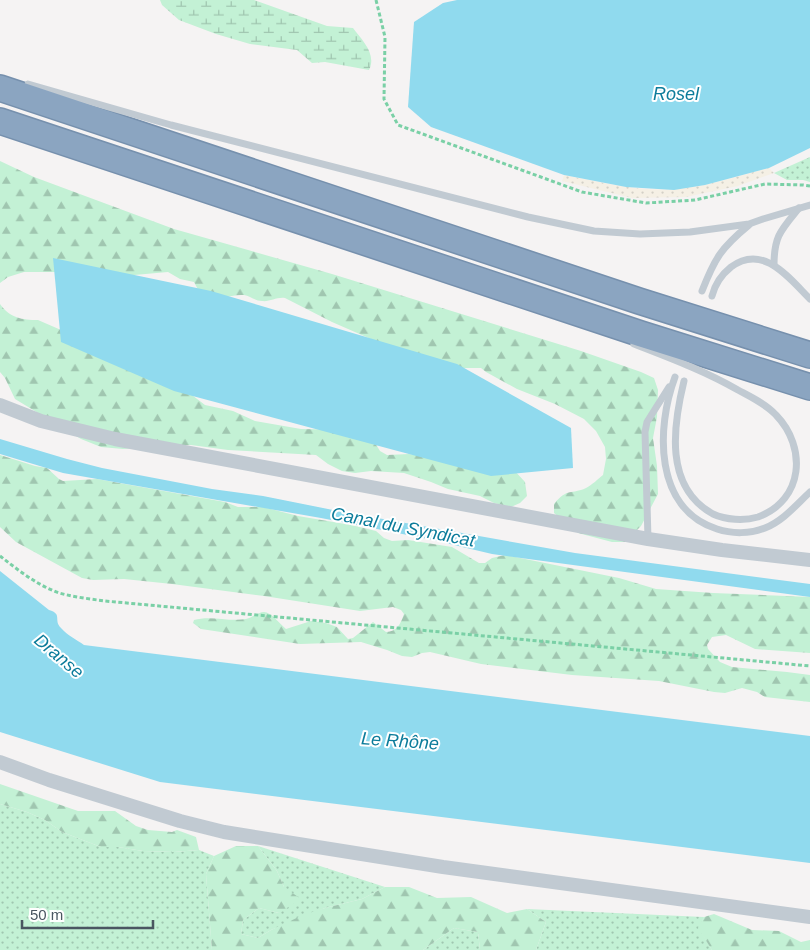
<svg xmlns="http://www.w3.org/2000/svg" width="810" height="950" font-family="Helvetica,sans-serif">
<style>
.grass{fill:url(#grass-dots)}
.forest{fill:url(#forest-firs)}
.wetland{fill:url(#wetland-marsh)}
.sand{fill:url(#sand-dots)}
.water{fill:#90daee}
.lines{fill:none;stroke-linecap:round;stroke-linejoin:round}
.motorway-casing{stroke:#7690ad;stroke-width:28}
.path{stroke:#7ad0a6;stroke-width:3;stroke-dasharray:4 2.5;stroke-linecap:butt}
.service{stroke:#c1cad2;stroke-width:7}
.minor{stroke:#c1cad2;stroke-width:14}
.motorway{stroke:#8ba5c1;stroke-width:25}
.labels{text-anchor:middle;stroke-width:4;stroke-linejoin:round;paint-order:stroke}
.water-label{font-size:18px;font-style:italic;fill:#0c7c9b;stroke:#fff}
</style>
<defs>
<pattern id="grass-dots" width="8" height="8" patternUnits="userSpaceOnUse" patternTransform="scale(1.25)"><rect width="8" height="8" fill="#c3f1d5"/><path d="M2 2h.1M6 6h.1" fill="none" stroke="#a0c6b0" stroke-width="1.8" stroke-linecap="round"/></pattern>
<pattern id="forest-firs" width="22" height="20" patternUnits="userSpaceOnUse" patternTransform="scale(1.25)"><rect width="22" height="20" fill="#c3f1d5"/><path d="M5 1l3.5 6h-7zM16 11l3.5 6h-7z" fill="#a0c6b0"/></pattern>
<pattern id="wetland-marsh" width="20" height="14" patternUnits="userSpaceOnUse" patternTransform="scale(1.25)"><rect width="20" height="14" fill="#c3f1d5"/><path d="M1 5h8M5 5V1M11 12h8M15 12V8" fill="none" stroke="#a0c6b0"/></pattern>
<pattern id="sand-dots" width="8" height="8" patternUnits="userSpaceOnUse" patternTransform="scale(1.25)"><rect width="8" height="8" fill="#f5f0e5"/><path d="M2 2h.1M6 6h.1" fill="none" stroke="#d4d0c7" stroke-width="1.8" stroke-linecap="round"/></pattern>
</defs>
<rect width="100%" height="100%" fill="#f5f3f3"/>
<g class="grass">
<path d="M810,157V182L803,180H787L774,173Z"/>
<path d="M0,804L27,812L45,820L62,832L101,847H118L143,851L174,852L199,850L214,856L206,874L212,950H0Z"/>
<path d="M258,846L385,887L362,899L325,908L271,930L258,938L241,934L243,920L259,908L279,913L284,887L277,871Z"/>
<path d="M527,909L704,917L699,928L712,950H536L546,922Z"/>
<path d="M454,928L478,932L480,950H423Z"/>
</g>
<g class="forest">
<path d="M0,161L34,177L174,229L332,274L581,351L641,372L654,378L658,390L657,417L653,438L657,466L658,494L641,526L625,542H612L578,533L554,513V504C568,487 571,495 586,488C592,485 598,479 603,475L606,459L605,447L596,431L584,419L555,404L517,389L486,372L481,368H457L403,353L332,322L285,298C276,297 270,302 262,301C255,301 250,296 244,295C231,294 217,300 205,303L194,282L180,279L168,272L123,276L88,272H24L8,277L0,283Z"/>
<path d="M0,304C10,318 22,320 38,320L167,376L205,405L233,411L255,421L301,429L349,430L370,435L380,451L387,455L409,454L514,470L525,482L527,496L520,503L511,507L494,503L480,496L448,489L431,482L404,473L371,471L355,473L342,471L328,464L316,455L228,450L191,445L123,449L101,447L81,439L15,399L5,378L0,372Z"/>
<path d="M0,455L35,466L47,468L59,479L63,481L97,479L225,502L238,507H263L298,516L351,525L376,531L384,538L392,541L408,540L452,547L479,563H485L492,558L505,555L619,578L656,589L713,593L810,597V653L755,649L726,635L712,637L707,645L708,649L720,662L732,667L787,672L810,675V702L765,697L757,692L742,688L725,693L714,692L659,681L572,675L481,664L430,652L422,653L412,657L402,656L387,650L361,642L300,644L201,629L193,623L194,620C210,615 229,622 246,619C252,618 258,612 264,612C271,612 280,624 286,629L311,621L326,623L337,627L348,639L353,638L373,622L386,632C397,632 401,623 404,614L401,610L393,607L360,611L264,596L172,584L124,579L93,580L82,578L16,542L0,527Z"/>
<path d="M0,784L78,811H115L136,826L148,830L172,832L177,830L196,837L199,850L174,852L143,851L118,847H101L62,832L45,820L27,812L0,804Z"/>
<path d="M236,846H258L277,871L284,887L301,899L279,913L259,908L243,920L241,934L258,938L271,930L303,915L325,908L362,899L385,887H409L437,898L471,897L507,913L527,909L546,922L536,950H480L478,932L454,928L423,950H212L206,874L214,856Z"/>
<path d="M714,914L752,930L779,931L801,942L810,940V950H712L698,928L704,917Z"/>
</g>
<path class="wetland" d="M160,0H254L327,26L353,28C362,40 377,54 369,70L325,62L312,63L297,50L250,44L216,34L179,20L162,5Z"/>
<path class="sand" d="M769,168L774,173L738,186L686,197L632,198L562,181L564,175C600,182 638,192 675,189C707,187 738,176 769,168Z"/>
<g class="water">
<path d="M457,0H810V148L769,168L705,185L674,190L626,187L564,175L431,127L408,107L414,22L443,3Z"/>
<path d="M53,258L211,291L457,364L571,428L573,468L491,476L174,391L61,342Z"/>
<path d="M0,439L67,459L102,468L212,489L263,496L338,511L575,553L810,584V597L492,554L433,540L321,518L63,473L0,454Z"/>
<path d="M0,571L49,610C63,614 53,620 61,628C67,635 77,640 84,645L810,736V863L160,782L0,732Z"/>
</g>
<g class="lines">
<g class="motorway-casing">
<g id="motorway">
<path d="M0,88L639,301L810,355"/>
<path d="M0,121L641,334L810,387"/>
</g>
</g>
<g class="path">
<path d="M376,0L385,37L384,99L398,125L582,192L646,203L695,200L765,184L803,185L810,186"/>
<path d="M0,556C18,570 37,585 59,593C74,597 90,599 105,601L810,666"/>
</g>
<g class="service">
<path d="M28,84L171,125L528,217L594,231L640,234L690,232L749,224L763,219L810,205"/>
<path d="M774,265C774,236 781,230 799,208"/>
<path d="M702,291C715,258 721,248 749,225"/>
<path d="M712,296C715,284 721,275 731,267C763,243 789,278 810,299"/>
<path d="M634,344C670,358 705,371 738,390C751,397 766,404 776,415C807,447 804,500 758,517C744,521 726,520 713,514C664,487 673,426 684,381"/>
<path d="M675,377C656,428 654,509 717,529C732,534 750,534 765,528C783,521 796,505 810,492"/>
<path d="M648,539L645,432L647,422L669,387"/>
</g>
<g class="minor">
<path d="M0,405L41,421L115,439L648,539L722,550L810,560"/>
<path d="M0,762L49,780L180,821L224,832L443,867L810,917"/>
</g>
<use href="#motorway" class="motorway"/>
</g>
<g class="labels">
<g class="water-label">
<text x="676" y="100">Rosel</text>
<text transform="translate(403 527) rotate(11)" y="6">Canal du Syndicat</text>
<text transform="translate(59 656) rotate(40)" y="6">Dranse</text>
<text transform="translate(400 741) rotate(4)" y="6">Le Rhône</text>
</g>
</g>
<path d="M22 920v8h131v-8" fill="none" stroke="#4a5661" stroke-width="2.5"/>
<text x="30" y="920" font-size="15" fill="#4a5661" stroke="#ffffff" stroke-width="4" paint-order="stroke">50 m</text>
</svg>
